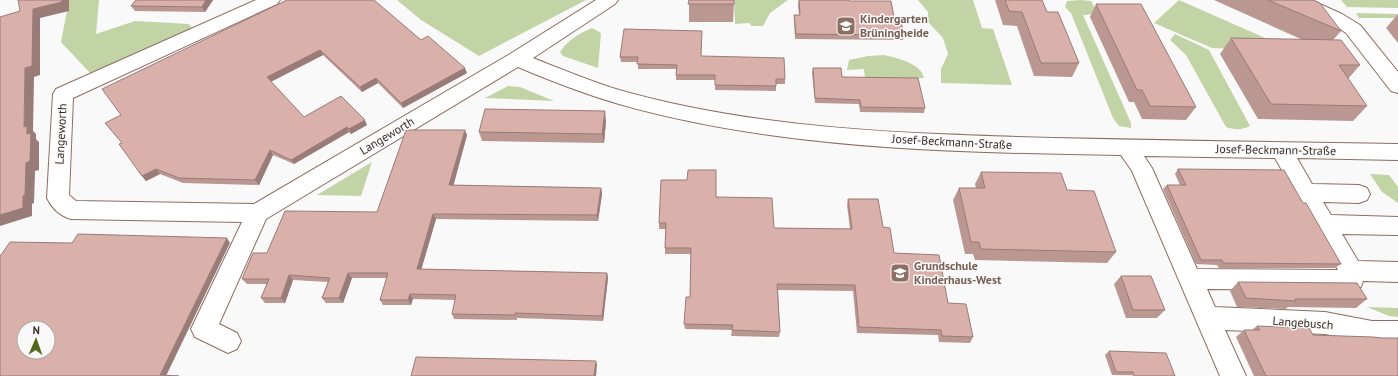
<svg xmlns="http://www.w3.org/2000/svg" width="1398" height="376" font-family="'PT Sans',sans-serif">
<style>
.green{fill:#c2d4a5}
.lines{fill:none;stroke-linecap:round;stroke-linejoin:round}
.minor-casing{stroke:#8f6c5f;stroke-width:2}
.minor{fill:#fff;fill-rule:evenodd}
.wall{fill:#bb9792}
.shaded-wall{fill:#997b77}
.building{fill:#dab0aa;stroke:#997b77;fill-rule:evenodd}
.labels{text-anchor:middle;stroke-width:3;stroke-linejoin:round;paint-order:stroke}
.education-label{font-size:12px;font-weight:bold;fill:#785e54;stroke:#f9f9f9;text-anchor:start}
.street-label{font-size:12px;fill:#3b2c26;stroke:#f9f9f9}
</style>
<rect width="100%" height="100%" fill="#f9f9f9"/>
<g class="green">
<path d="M69,0H99L96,34L135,21L189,24L192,29L90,73L61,42Z"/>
<path d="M397,0H586L479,56L421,20Z"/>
<path d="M734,0H788L770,13L763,26H752L749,23L735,24Z"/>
<path d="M918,0H973L982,28L993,29L1012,85L941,83V69L948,54L943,38L928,22V12Z"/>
<path d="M1081,0L1091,1L1099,14L1083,15L1131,123V128L1119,126L1113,118L1071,13L1065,7L1067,1Z"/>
<path d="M1179,0L1279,44L1267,50L1212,48L1154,23Z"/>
<path d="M1341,0H1398V8L1347,7Z"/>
<path d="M1356,13L1398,14V18H1359Z"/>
<path d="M592,28L601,33L598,68L563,56L560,52C568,40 578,34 592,28Z"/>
<path d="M1175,34L1209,50L1250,126C1241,130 1235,130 1226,127L1186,55L1170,40Z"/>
<path d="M884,55C897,58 921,63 924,78H865L864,69L847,70L849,60L868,56Z"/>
<path d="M508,86L520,87L554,101L485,98Z"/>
<path d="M372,162L361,196L317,195Z"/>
<path d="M1370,174L1389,175L1398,187V203L1382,192Z"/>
<path d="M1367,307L1398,308V317L1389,316Z"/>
</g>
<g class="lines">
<g class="minor-casing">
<g id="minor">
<path d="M256,0H280L277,4L73,98L69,195L76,201L254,204L510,54L596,0H618L615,4L533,58C561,69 590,81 619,90C759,130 911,134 1055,138C1169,141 1284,142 1398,144V160L1297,158L1312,184L1359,185L1367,188L1370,194L1367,200L1359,203L1323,202L1331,215L1398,217V235H1396L1342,234L1358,261L1398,262V282L1363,281L1361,287L1352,290L1207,289L1215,307L1325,312L1372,321H1398V343H1372L1325,334L1225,330L1246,376H1220L1132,171L1121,155C953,152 781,150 619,104C585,94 551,81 518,67L266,219L219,324L237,333L241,341L237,349L228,353L195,337L191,329L242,222L71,219C60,216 52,208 47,198L53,94L56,89ZM1144,156L1275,158L1338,270L1197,269L1152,168Z"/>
<path d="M1287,0H1311L1342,14L1360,25L1398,72V93L1391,91L1346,33L1330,22L1290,4Z"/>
</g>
</g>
<use href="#minor" class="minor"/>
</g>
<g class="wall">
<path d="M136,0H213L205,12L135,11L131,6Z"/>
<path d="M287,0L421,40L467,73L403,108L378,83L362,92L323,55L271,82L304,117L367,125L351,134L349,132L294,164L273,155L259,185L183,183L160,174L146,181L142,176L122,143L121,115Z"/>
<path d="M689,0L734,4L733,22H689Z"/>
<path d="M799,0L849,1L894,17L904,35L903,40L795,39L794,21V15H799L798,5Z"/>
<path d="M995,0H1042L1047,12L1079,63L1072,77L1034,76L1017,26L1003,25Z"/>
<path d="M1214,0H1313L1341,31L1333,40L1360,65L1348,79L1367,106L1353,121L1258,119L1220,54L1231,38L1303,40Z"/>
<path d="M1096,4L1196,107L1186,120L1142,119L1134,102H1129L1090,17Z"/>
<path d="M1398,14V43L1386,28Z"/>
<path d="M701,56L785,79V84H776V91L715,90V80H676V69H638V62H621L620,57Z"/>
<path d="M813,68L842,77L925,108L924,113L860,112L859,104L815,103L812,73Z"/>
<path d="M606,121L604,143L482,141L479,132Z"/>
<path d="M467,135L453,185L601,188L602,194L598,221L436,219L421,269L607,273L608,278L603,321L517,318V320L454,319L452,314L455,300L413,299L411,305H383L380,300L387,278H352L343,303H326L322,298L328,282L293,280L285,303H265L261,298L267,284H247L242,279L377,212Z"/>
<path d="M1178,169L1303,203L1341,264L1335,268H1219L1217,265L1196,264L1163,189L1167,185H1180L1175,174Z"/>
<path d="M981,172L1067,190L1116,252L1107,263L975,260L973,254H965L953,200L959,188H976L975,184Z"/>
<path d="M687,180L716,197L774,228L850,229L847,205L848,199L883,227L894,253L948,303L973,337L970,343L939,342L938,335L857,333L853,291L778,290L780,332L779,337L731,336L732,330L685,329L684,324L690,297L691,254H665V248L666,229H659V223Z"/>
<path d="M1121,276L1165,310L1157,318H1126L1114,284Z"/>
<path d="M1238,282L1367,299L1356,308L1288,307L1286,309L1237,307L1230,291Z"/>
<path d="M1257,326L1313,335L1382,338L1398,376H1254L1236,337L1244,330H1252Z"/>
<path d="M1109,351L1175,376L1112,375L1105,355Z"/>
</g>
<g class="shaded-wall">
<path d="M62,0H69V11L40,18V75L34,77L33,131L36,134V139L39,142V170L35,171L34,203L32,204V216L0,226V215L27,134L24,127L25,68L33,9Z"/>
<path d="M206,0H213L205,12L202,7Z"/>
<path d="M320,50L323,55L270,82L267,77Z"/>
<path d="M465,68L467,73L403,108L401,103Z"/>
<path d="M376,78L378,83L362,92L360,87Z"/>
<path d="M605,111L606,121L604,143L602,134Z"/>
<path d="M365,120L367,125L351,134L349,129Z"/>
<path d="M347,127L349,132L294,164L291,160Z"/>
<path d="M465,130L467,135L452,191L449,185Z"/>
<path d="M270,150L273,155L259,185L255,180Z"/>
<path d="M156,169L160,174L146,181L142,176Z"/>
<path d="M601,188L602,194L598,221L597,215Z"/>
<path d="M433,214L436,219L420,274L417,269Z"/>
<path d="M227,238L230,243L166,376L160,375Z"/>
<path d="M348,273L352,278L343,303L339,298Z"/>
<path d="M607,273L608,278L603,321L602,316Z"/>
<path d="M289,275L293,280L285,303L281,298Z"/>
<path d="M410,294L413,299L411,305L408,300Z"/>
<path d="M596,361L597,365L596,376H594Z"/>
</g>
<g class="building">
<path d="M18,0H62V2L33,9L32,66L25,68L24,127L27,126V134L31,133L30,161L26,163L25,195L23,196V208L0,215V17L20,11Z"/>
<path d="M136,0H206L202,7L131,6Z"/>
<path d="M287,0H374L421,40L428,36L465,68L401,103L376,78L360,87L320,50L267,77L304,117L341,96L365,120L349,129L347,127L291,160L270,150L255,180L179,178L156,169L142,176L119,144L122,143L105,123L121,115L102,89Z"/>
<path d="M689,0H734V4H688Z"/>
<path d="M799,0H848L849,1H891L894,17H900L904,35L796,34L794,15H800Z"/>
<path d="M1005,0H1042L1047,12H1058L1079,63H1041L1022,12L1009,11Z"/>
<path d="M1268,0H1313L1320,3L1341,31Z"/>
<path d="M1096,4H1141L1196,107L1150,106L1142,90H1137Z"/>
<path d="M624,29L702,31L701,56L784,58L785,79H776V86L715,85V75H676L677,65L637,64L638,57H620Z"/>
<path d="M1231,38L1341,40L1360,65H1339L1367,106L1271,104Z"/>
<path d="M813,68H841L842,77L918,78L925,108L861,107L860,100L815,98Z"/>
<path d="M485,109L605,111L602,134L479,132Z"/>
<path d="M406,130H465L449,185L601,188L597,215L433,214L417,269L607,273L602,316L515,313V315L452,314L456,295L410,294L408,300H380L388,273H348L339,298H322L330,278L289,275L281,298H261L269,279H242L253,253H267L285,211L377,212Z"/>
<path d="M1178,169L1284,170L1303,203H1306L1341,264L1223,263L1222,260H1201L1167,185H1186Z"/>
<path d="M688,170H716V197L772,198L774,228L852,229L848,199H878L883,227L890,228L894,253L939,255L948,303L966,304L973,337L942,336L941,330L859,327L855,285L777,284L780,332L732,330L733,325L684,324L686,297H690L691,248H665L666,223H659L661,180H687Z"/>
<path d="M981,172L1061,173L1067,190L1094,191L1116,252L981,249L979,242H971L959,188H985Z"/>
<path d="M78,234L227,238L160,375L179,376H0V255H1L10,242L72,243ZM24,328H48V352H24Z"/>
<path d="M1121,276H1151L1165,310H1133Z"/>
<path d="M1238,282L1357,283L1367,299H1295L1296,301L1246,298Z"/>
<path d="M1257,326L1309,328L1313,335L1373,337L1382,338H1398V376H1266L1244,330H1260Z"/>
<path d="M1109,351L1166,353L1175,376H1134L1133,372H1116Z"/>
<path d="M416,357L596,361L594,376H411Z"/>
</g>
<defs>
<g id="school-square" transform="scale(1)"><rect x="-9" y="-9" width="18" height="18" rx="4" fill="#8d6e63" stroke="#f9f9f9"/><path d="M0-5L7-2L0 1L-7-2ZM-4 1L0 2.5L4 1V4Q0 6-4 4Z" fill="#fff"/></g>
</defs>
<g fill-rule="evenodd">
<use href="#school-square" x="846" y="26"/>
<use href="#school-square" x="900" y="273"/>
</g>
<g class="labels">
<g class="education-label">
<text x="860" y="23">Kindergarten<tspan x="860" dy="14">Brüningheide</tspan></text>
<text x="914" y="270">Grundschule<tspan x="914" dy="14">Kinderhaus-West</tspan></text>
</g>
<g class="street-label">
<text transform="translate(61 134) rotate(-87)" y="4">Langeworth</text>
<text transform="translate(387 136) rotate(-31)" y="4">Langeworth</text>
<text transform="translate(952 142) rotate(3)" y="4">Josef-Beckmann-Straße</text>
<text transform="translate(1276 150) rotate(1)" y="4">Josef-Beckmann-Straße</text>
<text transform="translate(1303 323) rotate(4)" y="4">Langebusch</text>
</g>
</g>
<g transform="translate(36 340) rotate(2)"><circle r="19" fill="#f9f9f9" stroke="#ada7a5"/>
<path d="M0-3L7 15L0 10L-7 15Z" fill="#4f6819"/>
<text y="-6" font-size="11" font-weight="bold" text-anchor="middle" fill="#3b2c26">N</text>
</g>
</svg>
